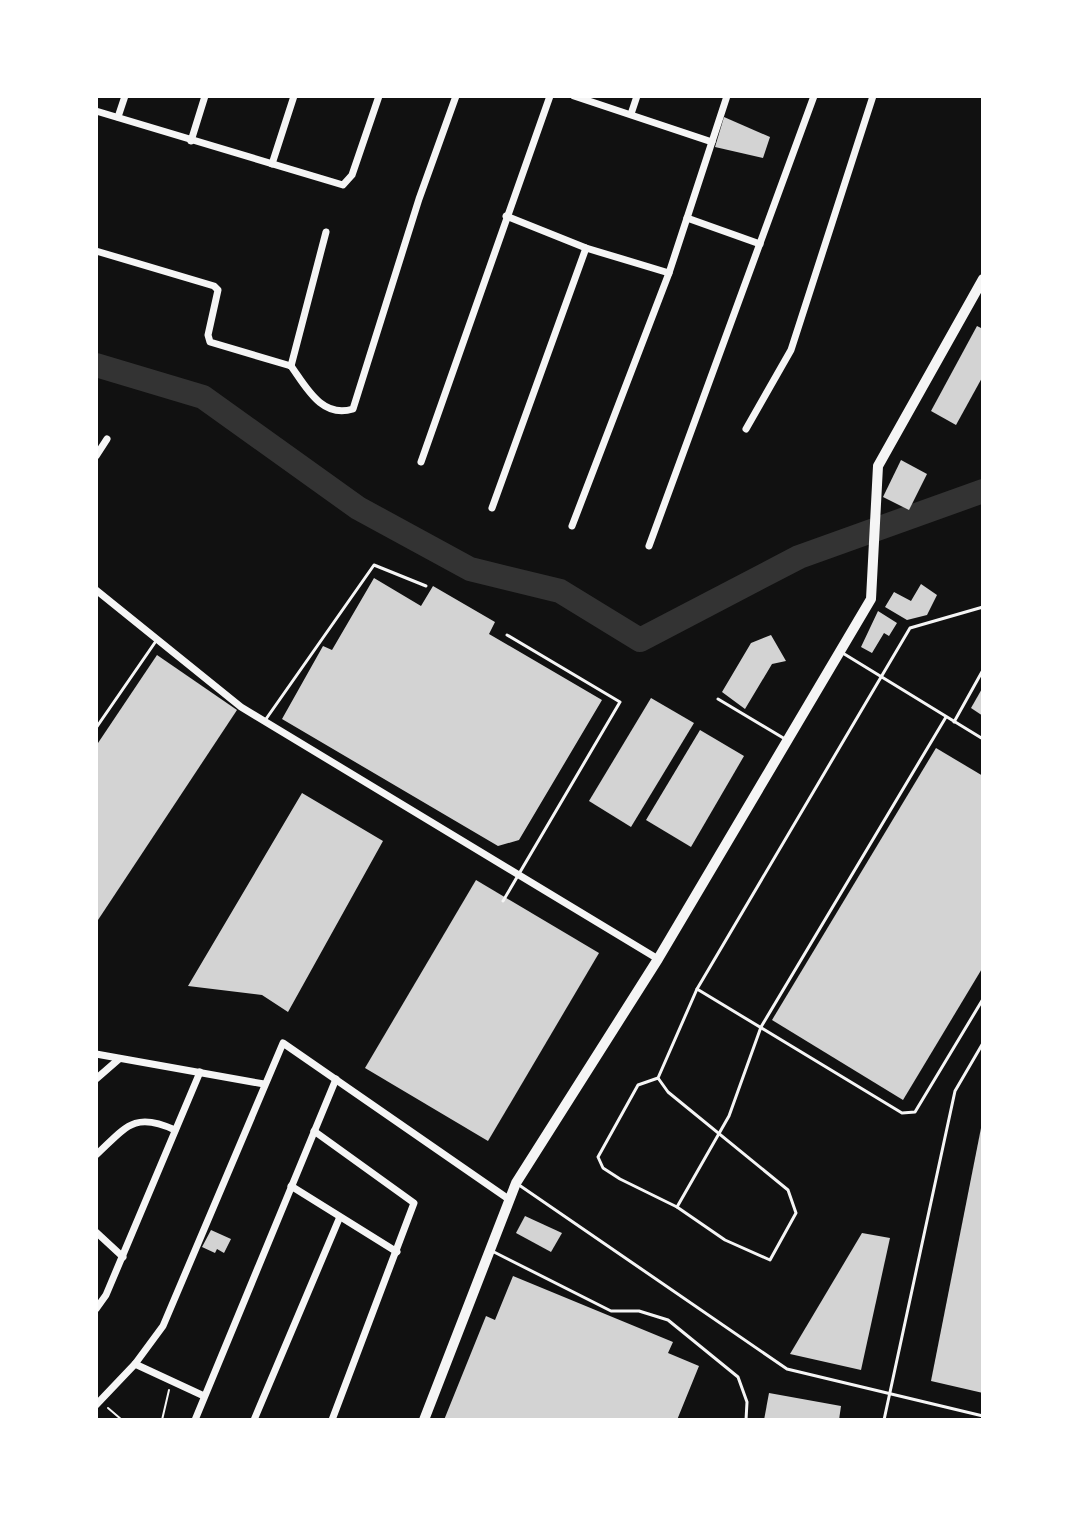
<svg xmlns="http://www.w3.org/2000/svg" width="1079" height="1516" font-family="Poppins,sans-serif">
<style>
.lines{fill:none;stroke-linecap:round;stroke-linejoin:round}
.river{stroke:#333;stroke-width:24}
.building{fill:#d3d3d3}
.path{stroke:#f5f5f5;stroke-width:2}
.service{stroke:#f5f5f5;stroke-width:3}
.minor{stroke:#f5f5f5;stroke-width:7}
.secondary{stroke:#f5f5f5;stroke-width:10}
</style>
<rect width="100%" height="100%" fill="#111"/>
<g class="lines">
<path class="river" d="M96,365L203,397L358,508L470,569L560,591L640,640L799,557L983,491"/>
</g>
<g class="building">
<path d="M724,117L770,137L763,158L715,147Z"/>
<path d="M977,326L983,329V376L956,425L931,411Z"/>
<path d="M901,460L927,474L909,510L883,497Z"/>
<path d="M374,578L421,606L433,586L495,622L489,634L602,700L519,840L498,846L282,719L323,646L332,650Z"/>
<path d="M921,584L937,595L927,615L907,620L885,607L894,592L911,601Z"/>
<path d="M878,611L897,623L889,636L884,633L872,653L861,647Z"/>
<path d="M771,635L786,661L772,664L745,709L722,692L751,643Z"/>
<path d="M157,655L237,710L96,923V746Z"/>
<path d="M983,687V716L971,708Z"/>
<path d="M651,698L694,723L631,827L589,801Z"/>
<path d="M700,730L744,756L691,847L646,820Z"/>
<path d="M936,748L983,776V967L903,1100L772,1020Z"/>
<path d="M302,793L383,841L288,1012L262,995L188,986Z"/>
<path d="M476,880L599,953L488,1141L365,1068Z"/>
<path d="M982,1123H983V1393L931,1381Z"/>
<path d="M525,1216L562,1233L551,1252L516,1233Z"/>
<path d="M211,1230L231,1239L224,1253L217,1249L215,1253L202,1247Z"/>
<path d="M862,1233L890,1238L861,1370L790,1354Z"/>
<path d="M513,1276L673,1342L668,1353L699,1366L677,1420H444L486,1316L495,1320Z"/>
<path d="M769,1393L841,1406L839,1420H764Z"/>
</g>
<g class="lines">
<g class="path">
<path d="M108,1408L122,1420"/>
<path d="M162,1420L169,1390"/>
</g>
<g class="service">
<path d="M841,652L983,739"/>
<path d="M718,699L785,739"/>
<path d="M266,719L374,565L426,586"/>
<path d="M954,722L983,670"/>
<path d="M96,728L156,641"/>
<path d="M503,901L620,702L507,635"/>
<path d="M697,989L902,1113L915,1112L983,999"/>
<path d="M658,1078L668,1092L788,1190L796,1213L770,1260L725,1240L677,1207L620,1179L603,1168L598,1157L638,1085L658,1078L697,989L910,628L983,607"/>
<path d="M519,1185L787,1369L983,1416"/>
<path d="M677,1207L729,1116L761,1027L946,717"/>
<path d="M492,1251L611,1311H639L668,1320L738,1377L747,1402L746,1420"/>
<path d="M884,1420L955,1091L983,1043"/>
</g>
<g class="minor">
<path d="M574,96L712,142"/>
<path d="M96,111L343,185L352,175L379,96"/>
<path d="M631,114L637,96"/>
<path d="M118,117L125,96"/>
<path d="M191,141L205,96"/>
<path d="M272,164L294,96"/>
<path d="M506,216L586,248L669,273"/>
<path d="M687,218L760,244"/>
<path d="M96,251L214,286L218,290L208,335L210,342L291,366"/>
<path d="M291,366C306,387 322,419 353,409L419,199L456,96"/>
<path d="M291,366L326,232"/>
<path d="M746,429L791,350L873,96"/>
<path d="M96,456L107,439"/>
<path d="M421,462L550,96"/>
<path d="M492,508L586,248"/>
<path d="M572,526L669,273L727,96"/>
<path d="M649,546L814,96"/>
<path d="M96,590L241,707L658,959"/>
<path d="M96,1054L264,1084"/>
<path d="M96,1079L119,1059"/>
<path d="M314,1131L414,1203L332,1420"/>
<path d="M96,1155C126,1127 134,1111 175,1130"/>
<path d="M291,1186L397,1252"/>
<path d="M96,1232L123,1257"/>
<path d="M96,1309L106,1295L200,1072"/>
<path d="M135,1364L204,1396"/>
<path d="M96,1405L135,1364L163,1326L283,1043L510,1200"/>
<path d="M195,1420L336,1079"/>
<path d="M254,1420L339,1219"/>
</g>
<path class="secondary" d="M424,1420L516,1183L658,959L871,599L878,466L983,279"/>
</g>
<rect width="1079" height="1516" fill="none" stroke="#ffffff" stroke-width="196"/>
</svg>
